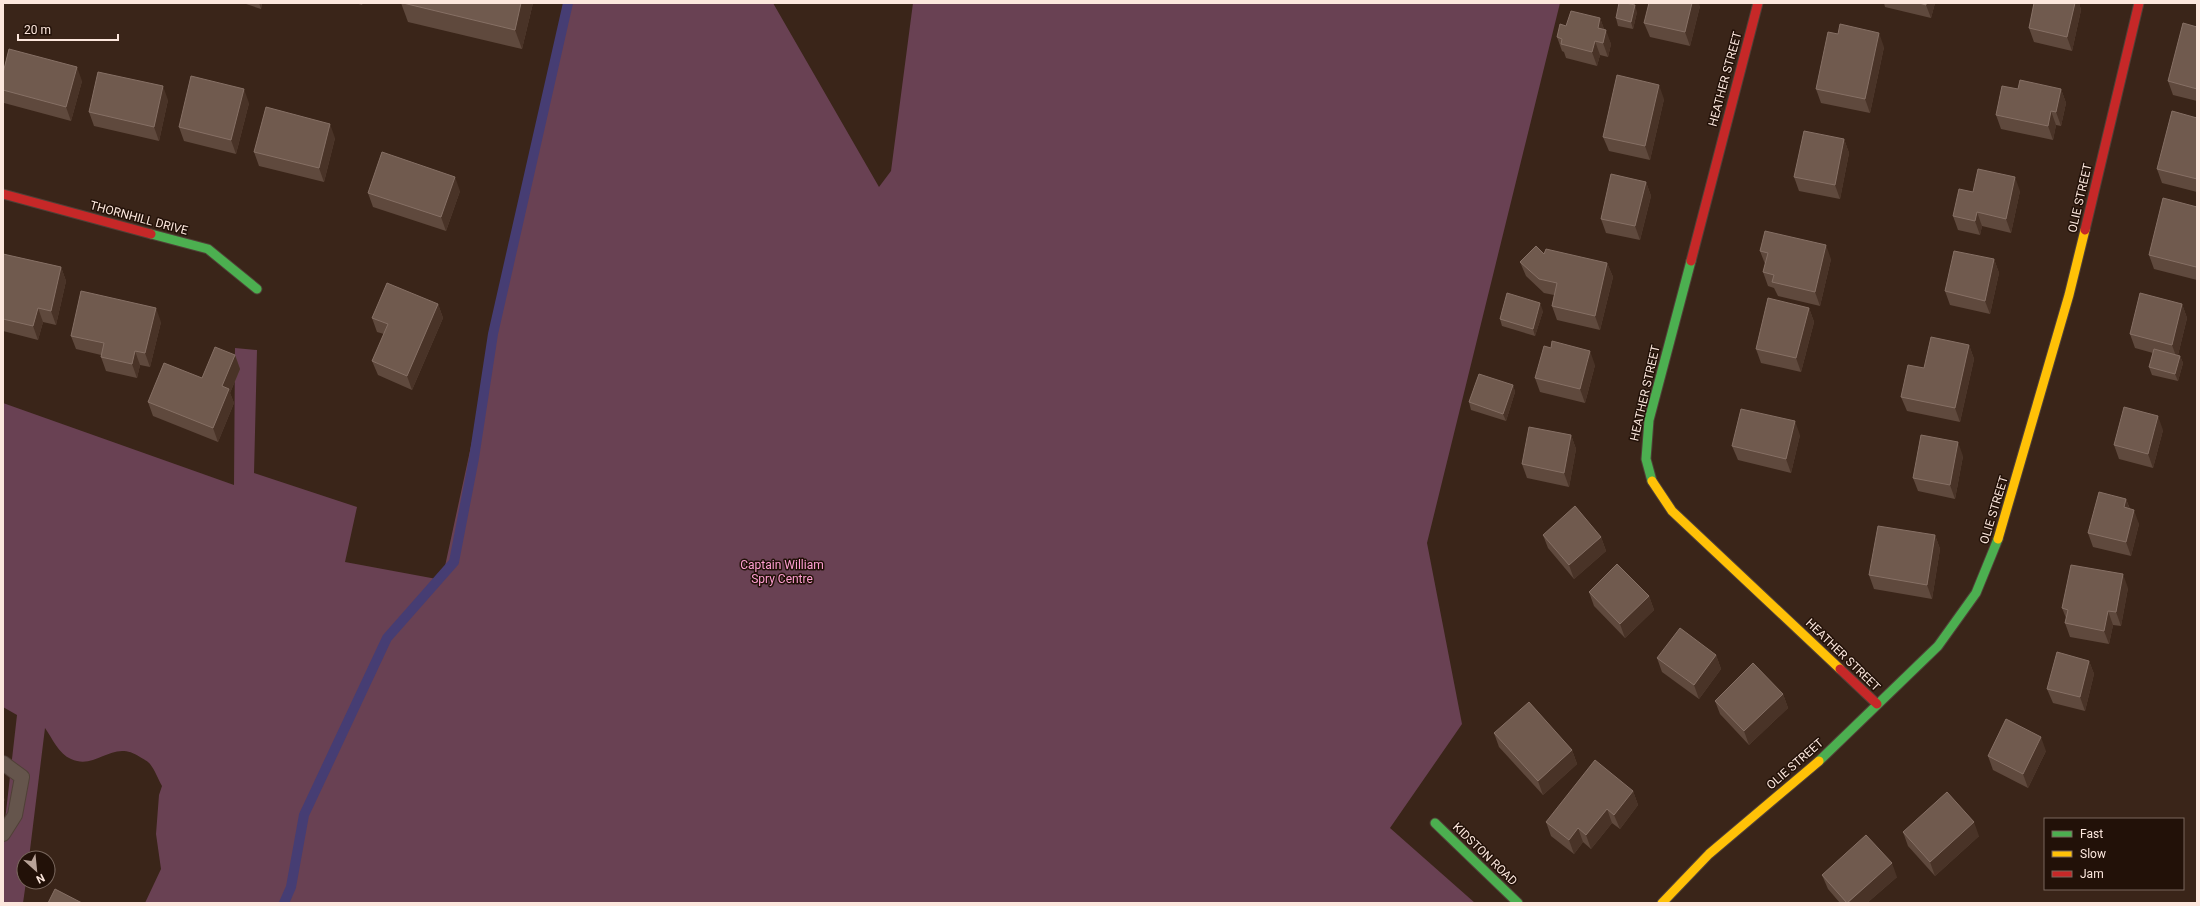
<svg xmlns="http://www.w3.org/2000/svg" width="2200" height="906" font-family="Roboto,sans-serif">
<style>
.green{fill:#694153}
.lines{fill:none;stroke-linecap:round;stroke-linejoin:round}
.stream{stroke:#463d73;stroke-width:10}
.lane-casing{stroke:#504037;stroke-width:16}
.fast-casing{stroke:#504037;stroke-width:11}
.slow-casing{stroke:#504037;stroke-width:11}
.jam-casing{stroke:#504037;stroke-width:11}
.lane{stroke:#65554c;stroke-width:14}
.fast{stroke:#4caf50;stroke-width:9}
.slow{stroke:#ffc107;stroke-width:9}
.jam{stroke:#c62828;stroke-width:9}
.wall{fill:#5f493d}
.shaded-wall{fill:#493327}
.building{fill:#705a4e;stroke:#867065}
.labels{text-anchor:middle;stroke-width:3;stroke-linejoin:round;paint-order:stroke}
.street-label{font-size:12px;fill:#fce7dd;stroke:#221108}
.park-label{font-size:12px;fill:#ff9fd2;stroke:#221108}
</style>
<rect width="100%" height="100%" fill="#3a2519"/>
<path class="green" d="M567,3H773L879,187L891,171L913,3H1560L1427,543L1462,724L1390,828L1475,903H145L161,869L156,834L159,795L162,786C158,779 155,770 150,764C148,761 143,759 140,757C112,738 97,771 71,759C59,754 52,738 45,728L29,858H24V882H26L23,903H3V838L17,715L3,707V403L234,485L235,348L257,350L254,473L357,507L345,562L442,580Z"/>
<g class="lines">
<path class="stream" d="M284,903L291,887L304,815L387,638L454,562L474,458L493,334L568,3"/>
<g class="lane-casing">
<path id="lane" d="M3,763L22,777L15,815L3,834"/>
</g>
<g class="fast-casing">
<g id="fast">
<path d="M151,234L208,249L257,289"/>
<path d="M1652,481L1646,459L1649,420L1691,261"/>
<path d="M1819,761L1938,646L1976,593L1998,539"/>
<path d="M1435,823L1518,903"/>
</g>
</g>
<g class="slow-casing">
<g id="slow">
<path d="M1652,481L1672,511L1840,669"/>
<path d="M1998,539L2069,295L2085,230"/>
<path d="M1662,903L1709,854L1819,761"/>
</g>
</g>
<g class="jam-casing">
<g id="jam">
<path d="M3,194L151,234"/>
<path d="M2085,230L2139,3"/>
<path d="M1691,261L1758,3"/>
<path d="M1840,669L1877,704"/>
</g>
</g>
<use href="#lane" class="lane"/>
<use href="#fast" class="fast"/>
<use href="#slow" class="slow"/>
<use href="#jam" class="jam"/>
</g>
<g class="wall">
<path d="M243,3H262L261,9Z"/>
<path d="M355,3H363L362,5Z"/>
<path d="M401,3H533L522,49L408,22Z"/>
<path d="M1884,3H1935L1931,18L1885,7Z"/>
<path d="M2034,3H2079L2081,10L2072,51L2034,42L2029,28Z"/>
<path d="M1700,6L1690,46L1650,37L1644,23Z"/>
<path d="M1637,12L1633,29L1618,26L1616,18Z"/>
<path d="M1600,18L1604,29L1611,44L1608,57L1600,55L1597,66L1566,58L1564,52L1562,51L1557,37L1566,26Z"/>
<path d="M2197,27V101L2173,95L2168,81Z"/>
<path d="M1884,47L1870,113L1821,103L1816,89Z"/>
<path d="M3,73L82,81L71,121L4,103L3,100Z"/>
<path d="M2018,89H2061L2066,103L2061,126L2056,125L2053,140L2001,129L1996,115Z"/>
<path d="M1664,99L1650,160L1609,151L1603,137Z"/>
<path d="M168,100L159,141L94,126L89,112Z"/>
<path d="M249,103L236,154L184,141L179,127Z"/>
<path d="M2197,118V192L2162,183L2157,169Z"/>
<path d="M335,138L324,182L259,166L254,152Z"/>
<path d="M1844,139L1849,153L1840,199L1799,191L1794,177Z"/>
<path d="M1646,182L1651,196L1640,240L1606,233L1601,219Z"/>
<path d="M460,191L446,231L373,207L368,193Z"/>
<path d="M2020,191L2011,233L1982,226L1980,235L1958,230L1953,216L1973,192Z"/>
<path d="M2197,207V280L2154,269L2149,255Z"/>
<path d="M1760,251L1831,259L1820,306L1778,296L1774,288L1768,286L1763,272L1765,264Z"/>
<path d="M3,254L61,267L66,281L56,325L43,322L38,340L3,331Z"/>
<path d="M1544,254L1607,263L1613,277L1600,330L1557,320L1552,306L1554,295L1544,293L1526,276L1520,262Z"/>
<path d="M1994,259L1999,273L1990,314L1950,305L1945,291Z"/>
<path d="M438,304L443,318L412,390L378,375L372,361L384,334L377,332L372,318Z"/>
<path d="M2182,304L2187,318L2178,355L2180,356L2183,363L2178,381L2152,375L2149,367L2153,353L2135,348L2130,334Z"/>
<path d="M1809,308L1814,322L1801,372L1761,363L1756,349Z"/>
<path d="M1543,311L1535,336L1502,326L1500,319Z"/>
<path d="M161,322L150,367L140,365L137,378L106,371L101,357V355L76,349L71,336Z"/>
<path d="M1969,345L1974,359L1960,422L1907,411L1901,397L1924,368Z"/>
<path d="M235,355L240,369L230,393L234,403L218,442L153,416L148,402L202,378Z"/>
<path d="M1595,365L1585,403L1540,392L1535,378Z"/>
<path d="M1513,385L1515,392L1506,421L1471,410L1469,402Z"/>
<path d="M2163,430L2153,468L2119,459L2114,445Z"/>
<path d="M1571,435L1576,449L1569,487L1527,478L1522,464Z"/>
<path d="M1800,435L1791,473L1738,460L1732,446Z"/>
<path d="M1963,456L1955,499L1918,491L1913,478Z"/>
<path d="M2126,499L2130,509L2139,524L2131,556L2093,547L2088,533Z"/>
<path d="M1543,535L1601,537L1606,551L1574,579L1548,548Z"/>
<path d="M1935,535L1940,549L1932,599L1874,589L1869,575Z"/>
<path d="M2128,588L2121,626L2113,625L2109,644L2070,637L2065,623L2066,618L2062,608Z"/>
<path d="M1589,592L1649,596L1654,610L1625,638L1594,606Z"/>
<path d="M1716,655L1721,669L1699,699L1662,672L1657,658Z"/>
<path d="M2089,661L2094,674L2085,711L2053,703L2047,689Z"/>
<path d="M1783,694L1788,708L1749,745L1720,714L1715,701Z"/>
<path d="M1494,733L1572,750L1577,764L1543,795L1499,747Z"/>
<path d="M2046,751L2028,788L1993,770L1988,756Z"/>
<path d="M1633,791L1638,805L1620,829L1612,823L1591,849L1583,842L1574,854L1551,836L1546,822Z"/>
<path d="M1903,832L1979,836L1935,876L1908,846Z"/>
<path d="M1822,875L1897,877L1867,903H1840L1828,889Z"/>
</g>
<g class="shaded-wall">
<path d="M259,3H262L261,9Z"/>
<path d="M521,3H533L522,49L515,30Z"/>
<path d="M1692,3H1699L1700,6L1690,46L1685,32Z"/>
<path d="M1926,3H1935L1931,18L1926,5Z"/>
<path d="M2075,3H2079L2081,10L2072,51L2067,37Z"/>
<path d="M1635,5L1637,12L1633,29L1631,22Z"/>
<path d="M1600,18L1605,32L1598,28Z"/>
<path d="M1606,30L1611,44L1608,57L1603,43Z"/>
<path d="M1879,33L1884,47L1870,113L1865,99Z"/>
<path d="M1595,41L1600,55L1597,66L1592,52Z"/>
<path d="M77,67L82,81L71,121L66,107Z"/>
<path d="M1659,85L1664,99L1650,160L1645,146Z"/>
<path d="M163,86L168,100L159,141L154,127Z"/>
<path d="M244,89L249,103L236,154L231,140Z"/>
<path d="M2061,89L2066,103L2061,126L2056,112Z"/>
<path d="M2051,111L2056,125L2053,140L2048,126Z"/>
<path d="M330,124L335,138L324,182L319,168Z"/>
<path d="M1844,139L1849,153L1840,199L1835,185Z"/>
<path d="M455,177L460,191L446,231L441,217Z"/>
<path d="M2015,177L2020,191L2011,233L2006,219Z"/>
<path d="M1646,182L1651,196L1640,240L1635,226Z"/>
<path d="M1977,212L1982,226L1980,235L1975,221Z"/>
<path d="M1826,245L1831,259L1820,306L1815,292Z"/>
<path d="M1994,259L1999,273L1990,314L1985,301Z"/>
<path d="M1607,263L1613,277L1600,330L1595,316Z"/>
<path d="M61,267L66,281L56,325L51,311Z"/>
<path d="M1540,303L1543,311L1535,336L1533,329Z"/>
<path d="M438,304L443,318L412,390L407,376Z"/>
<path d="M2182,304L2187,318L2177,359L2172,345Z"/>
<path d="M38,308L43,322L38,340L33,326Z"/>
<path d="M156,308L161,322L150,367L145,353Z"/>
<path d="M1809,308L1814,322L1801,372L1796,358Z"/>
<path d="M1969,345L1974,359L1960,422L1955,408Z"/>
<path d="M135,351L140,365L137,378L132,364Z"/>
<path d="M1590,351L1595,365L1585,403L1580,389Z"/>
<path d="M235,355L240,369L230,393L234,403L218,442L213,428L222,386Z"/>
<path d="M2180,356L2183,363L2178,381L2175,374Z"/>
<path d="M1513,385L1515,392L1506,421L1503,414Z"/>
<path d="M2158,416L2163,430L2153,468L2148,454Z"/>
<path d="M1795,421L1800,435L1791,473L1786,459Z"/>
<path d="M1571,435L1576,449L1569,487L1564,473Z"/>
<path d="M1958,442L1963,456L1955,499L1950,485Z"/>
<path d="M2126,499L2131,513L2124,507Z"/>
<path d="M2134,510L2139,524L2131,556L2126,542Z"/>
<path d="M1935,535L1940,549L1932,599L1927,585Z"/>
<path d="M1601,537L1606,551L1574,579L1569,565Z"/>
<path d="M2123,574L2128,588L2121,626L2116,612Z"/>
<path d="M1649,596L1654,610L1625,638L1620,624Z"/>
<path d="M2108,611L2113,625L2109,644L2104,631Z"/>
<path d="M1716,655L1721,669L1699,699L1694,685Z"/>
<path d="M2089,661L2094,674L2085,711L2080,697Z"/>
<path d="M1783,694L1788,708L1749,745L1744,731Z"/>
<path d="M2041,737L2046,751L2028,788L2023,774Z"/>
<path d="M1572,750L1577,764L1543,795L1538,781Z"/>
<path d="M1633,791L1638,805L1620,829L1614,815Z"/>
<path d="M3,795L5,800L3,803Z"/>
<path d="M1607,809L1612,823L1591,849L1586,835Z"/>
<path d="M1974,822L1979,836L1935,876L1930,862Z"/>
<path d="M1578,828L1583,842L1574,854L1569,840Z"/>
<path d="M1892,863L1897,877L1867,903H1848Z"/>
</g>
<g class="building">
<path d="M403,3H521L515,30Z"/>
<path d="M1619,3H1626L1635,5L1631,22L1616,18Z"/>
<path d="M1649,3H1692L1685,32L1644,23Z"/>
<path d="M1919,3H1926V5Z"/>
<path d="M2034,3H2075L2067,37L2029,28Z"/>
<path d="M1571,11L1600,18L1598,28L1606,30L1603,43L1595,41L1592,52L1561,44L1562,39L1557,37L1560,24L1566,26Z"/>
<path d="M2183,23L2197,27V89L2168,81Z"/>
<path d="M1840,24L1879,33L1865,99L1816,89L1828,32L1838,34Z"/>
<path d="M9,49L77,67L66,107L3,90V73Z"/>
<path d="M98,72L163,86L154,127L89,112Z"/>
<path d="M1617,75L1659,85L1645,146L1603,137Z"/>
<path d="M191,76L244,89L231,140L179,127Z"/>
<path d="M2020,80L2061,89L2056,112L2051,111L2048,126L1996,115L2002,86L2018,89Z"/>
<path d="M266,107L330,124L319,168L254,152Z"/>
<path d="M2172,111L2197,118V179L2157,169Z"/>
<path d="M1804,131L1844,139L1835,185L1794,177Z"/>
<path d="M382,152L455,177L441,217L368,193Z"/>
<path d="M1978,169L2015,177L2006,219L1977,212L1975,221L1953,216L1959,189L1973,192Z"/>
<path d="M1611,174L1646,182L1635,226L1601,219Z"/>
<path d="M2163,198L2197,207V264L2196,267L2149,255Z"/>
<path d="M1765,231L1826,245L1815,292L1772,282L1774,275L1763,272L1768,253L1760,251Z"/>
<path d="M1536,246L1544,254L1546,249L1607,263L1595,316L1552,306L1557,283L1539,279L1520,262Z"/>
<path d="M1954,251L1994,259L1985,301L1945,291Z"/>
<path d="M3,254L61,267L51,311L38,308L33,326L3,319Z"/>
<path d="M387,283L438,304L407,376L372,361L388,324L372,318Z"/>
<path d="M81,291L156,308L145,353L135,351L132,364L101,357L104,343L71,336Z"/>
<path d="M1507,293L1540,303L1533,329L1500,319Z"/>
<path d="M2140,293L2182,304L2172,345L2130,334Z"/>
<path d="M1768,298L1809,308L1796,358L1756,349Z"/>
<path d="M1931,337L1969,345L1955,408L1901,397L1908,365L1924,368Z"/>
<path d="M1552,341L1590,351L1580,389L1535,378L1544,346L1551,348Z"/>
<path d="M215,347L235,355L222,386L229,389L213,428L148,402L164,363L202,378Z"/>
<path d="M2154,349L2180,356L2175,374L2149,367Z"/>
<path d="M1479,374L1513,385L1503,414L1469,402Z"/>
<path d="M2124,407L2158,416L2148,454L2114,445Z"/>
<path d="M1741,409L1795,421L1786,459L1732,446Z"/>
<path d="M1529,427L1571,435L1564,473L1522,464Z"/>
<path d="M1921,435L1958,442L1950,485L1913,478Z"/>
<path d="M2099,492L2126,499L2124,507L2134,510L2126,542L2088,533Z"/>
<path d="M1575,506L1601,537L1569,565L1543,535Z"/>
<path d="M1878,526L1935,535L1927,585L1869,575Z"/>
<path d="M1617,564L1649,596L1620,624L1589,592Z"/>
<path d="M2071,565L2123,574L2116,612L2108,611L2104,631L2065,623L2068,610L2062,608Z"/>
<path d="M1680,628L1716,655L1694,685L1657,658Z"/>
<path d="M2057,652L2089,661L2080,697L2047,689Z"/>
<path d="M1753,663L1783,694L1744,731L1715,701Z"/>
<path d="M1529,702L1572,750L1538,781L1494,733Z"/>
<path d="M2006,719L2041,737L2023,774L1988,756Z"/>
<path d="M1595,760L1633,791L1614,815L1607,809L1586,835L1578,828L1569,840L1546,822Z"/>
<path d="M1947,792L1974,822L1930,862L1903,832Z"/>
<path d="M1866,835L1892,863L1847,903L1822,875Z"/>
<path d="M55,889L82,903H48Z"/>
</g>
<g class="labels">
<g class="street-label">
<text transform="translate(1725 79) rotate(-75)" y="4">HEATHER STREET</text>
<text transform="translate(2080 198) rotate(-77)" y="4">OLIE STREET</text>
<text transform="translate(139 218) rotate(15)" y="4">THORNHILL DRIVE</text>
<text transform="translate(1645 393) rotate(-77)" y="4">HEATHER STREET</text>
<text transform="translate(1994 510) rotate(-73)" y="4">OLIE STREET</text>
<text transform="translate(1843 655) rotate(44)" y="4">HEATHER STREET</text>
<text transform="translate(1795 764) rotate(-41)" y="4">OLIE STREET</text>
<text transform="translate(1485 854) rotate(44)" y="4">KIDSTON ROAD</text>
</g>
<g class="park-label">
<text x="782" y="569">Captain William<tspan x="782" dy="14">Spry Centre</tspan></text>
</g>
</g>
<rect width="2200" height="906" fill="none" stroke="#fce7dd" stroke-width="8"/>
<rect x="2044" y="818" width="140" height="72" fill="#221108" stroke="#79675d"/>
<rect x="2052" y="831" width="20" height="6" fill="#4caf50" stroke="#79675d"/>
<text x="2080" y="838" font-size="12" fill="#fce7dd">Fast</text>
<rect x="2052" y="851" width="20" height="6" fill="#ffc107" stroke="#79675d"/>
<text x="2080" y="858" font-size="12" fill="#fce7dd">Slow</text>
<rect x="2052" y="871" width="20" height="6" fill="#c62828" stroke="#79675d"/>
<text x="2080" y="878" font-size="12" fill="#fce7dd">Jam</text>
<g transform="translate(36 870) rotate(153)"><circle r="19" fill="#221108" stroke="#79675d"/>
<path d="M0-3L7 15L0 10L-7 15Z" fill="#b8a398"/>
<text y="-6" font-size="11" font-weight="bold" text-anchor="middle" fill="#fce7dd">N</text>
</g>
<path d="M18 34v6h100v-6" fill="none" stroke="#fce7dd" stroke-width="2"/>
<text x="24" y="34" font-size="12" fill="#fce7dd" stroke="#221108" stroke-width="3" paint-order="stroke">20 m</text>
</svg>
